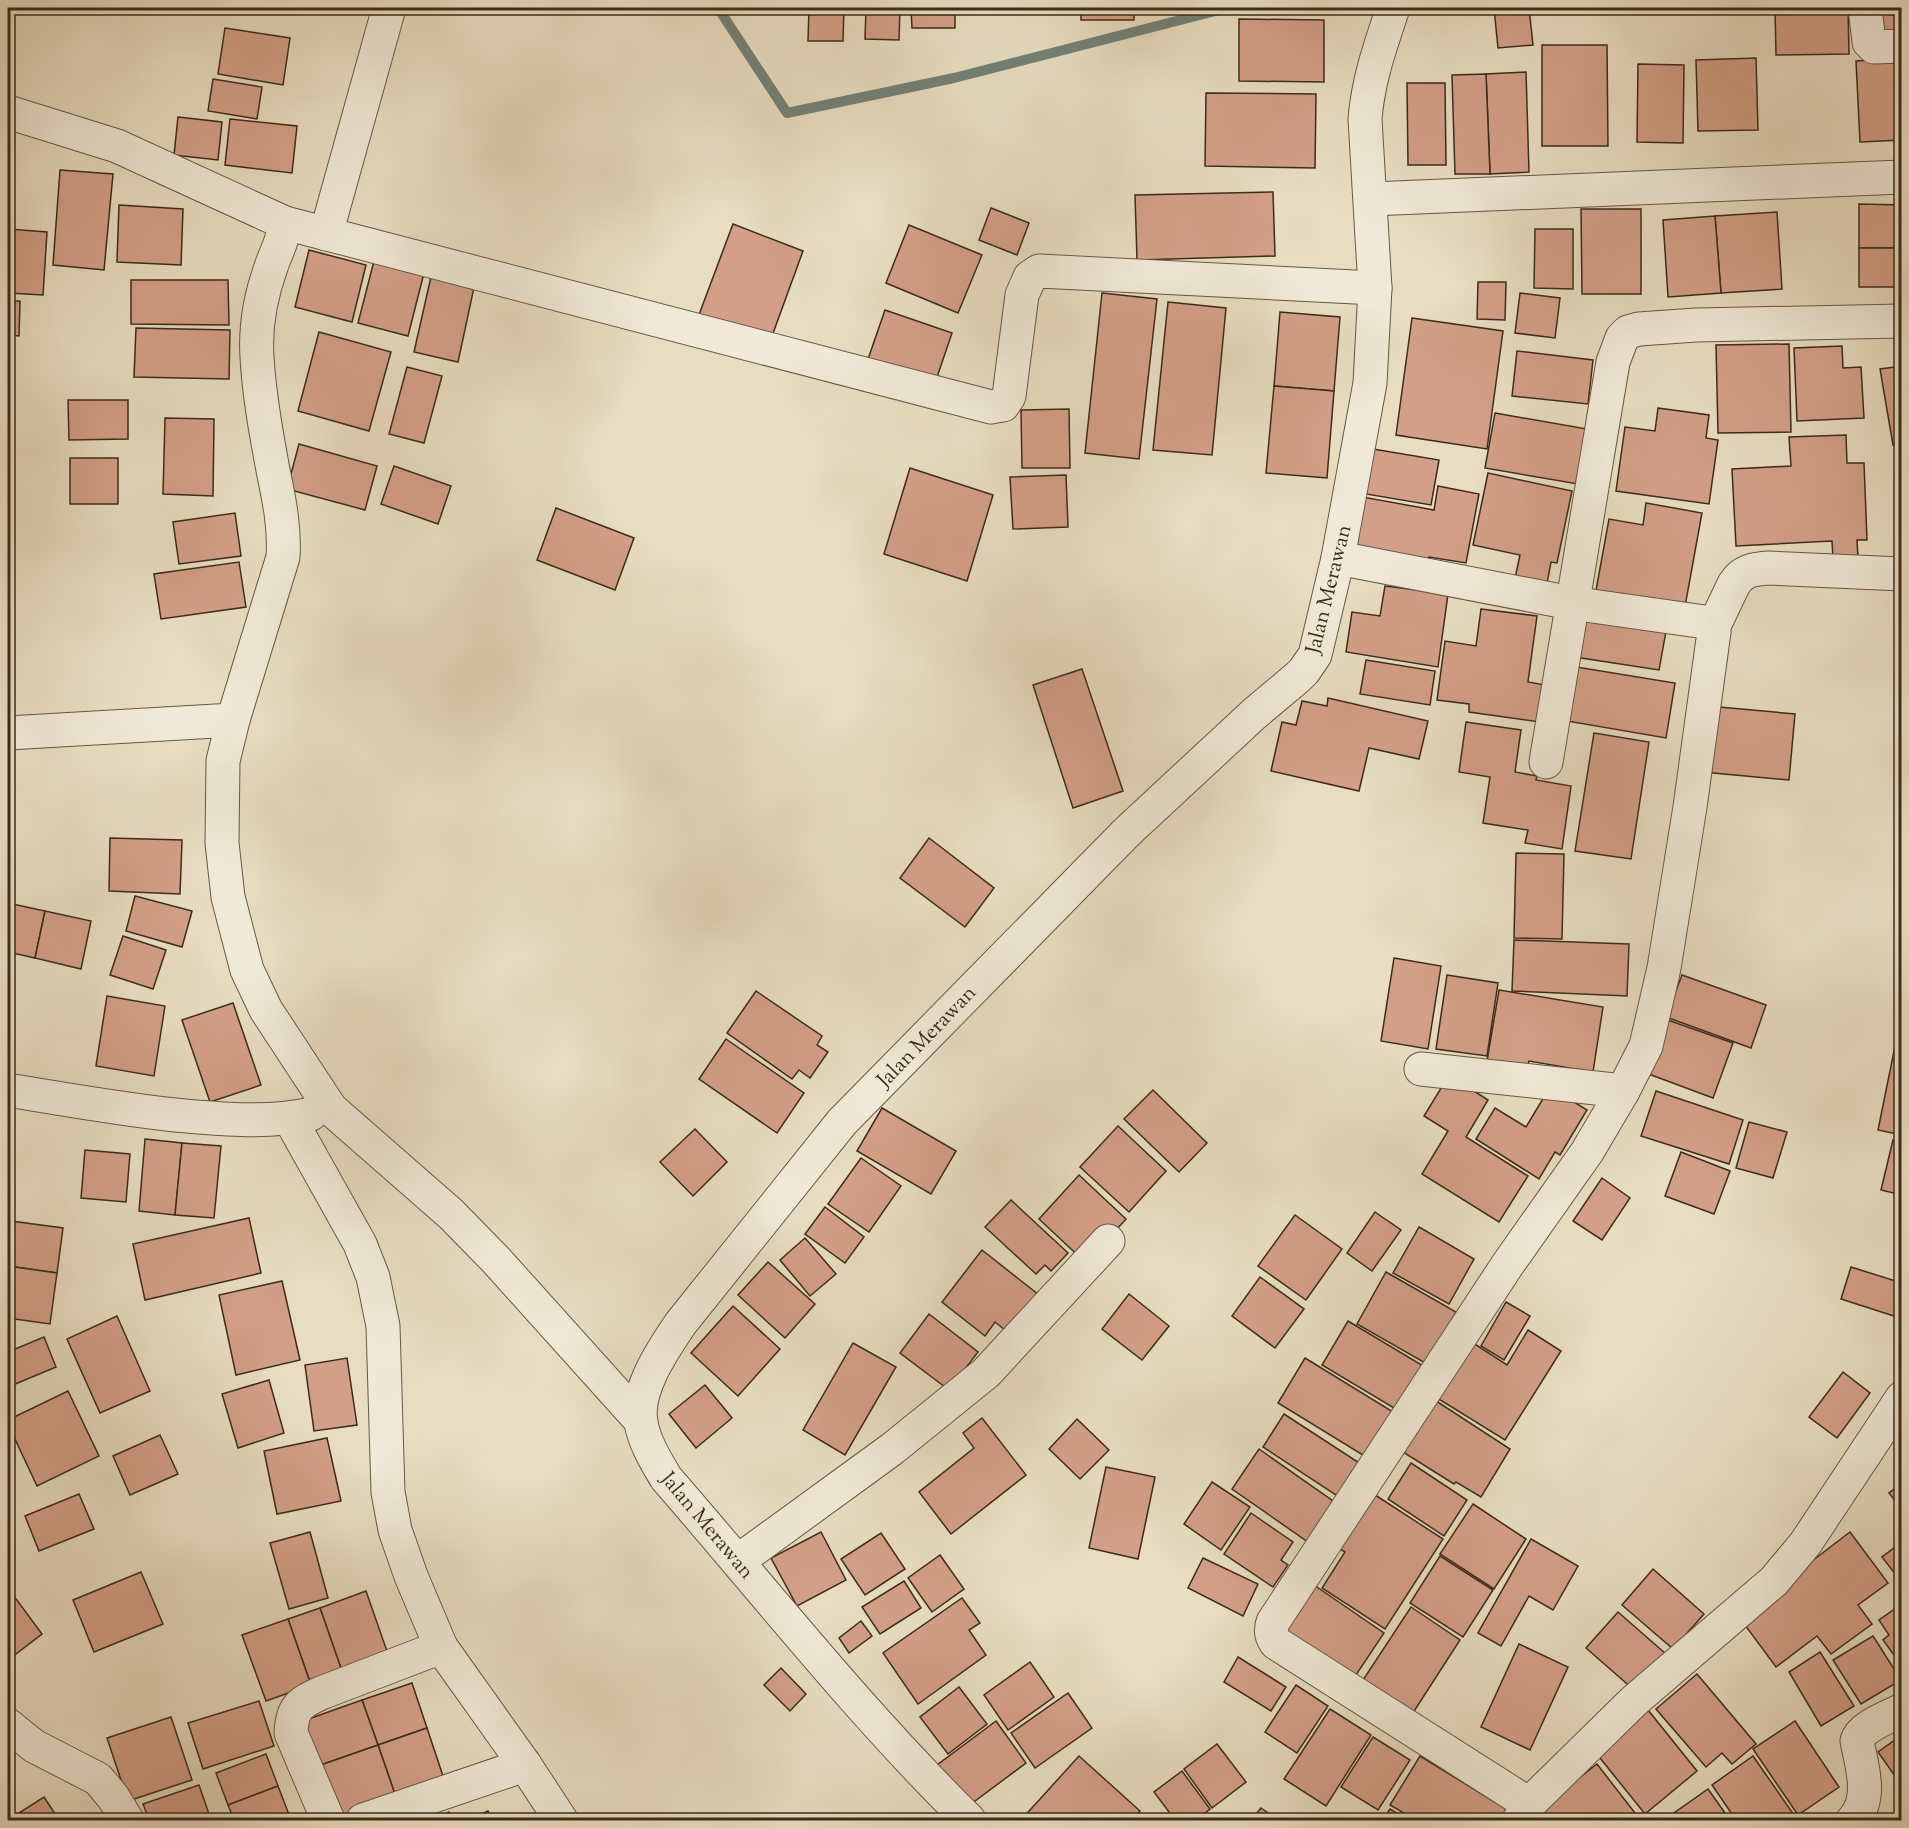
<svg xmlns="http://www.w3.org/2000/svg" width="1909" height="1828" font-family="'Sorts Mill Goudy',serif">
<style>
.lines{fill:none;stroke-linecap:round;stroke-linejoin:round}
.stream{stroke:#738176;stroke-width:10}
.building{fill:#d49f88;stroke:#3c2b1a;stroke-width:1.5}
.minor-casing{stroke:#675844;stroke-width:35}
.minor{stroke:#f0e9d7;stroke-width:33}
.labels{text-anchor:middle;stroke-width:4.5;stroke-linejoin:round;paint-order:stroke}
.street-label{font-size:21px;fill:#3c2b1a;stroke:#f0e9d7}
</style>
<rect width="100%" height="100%" fill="#e8ddc1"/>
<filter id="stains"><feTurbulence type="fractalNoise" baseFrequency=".00333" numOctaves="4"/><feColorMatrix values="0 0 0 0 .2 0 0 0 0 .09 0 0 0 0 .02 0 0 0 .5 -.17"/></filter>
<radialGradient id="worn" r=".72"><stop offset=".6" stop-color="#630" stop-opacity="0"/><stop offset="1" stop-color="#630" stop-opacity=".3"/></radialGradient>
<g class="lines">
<path class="stream" d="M718,8L787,113L954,78L1227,8"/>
</g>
<g class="building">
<path d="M809,8H844L843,41H808Z"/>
<path d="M866,8H900L899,40L865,39Z"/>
<path d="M911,8H955V28H912Z"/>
<path d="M965,8H997V11L965,9Z"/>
<rect x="1081" y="8" width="53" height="12"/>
<path d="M1494,8H1529L1533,45L1498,48Z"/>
<path d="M1775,8H1848L1849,54L1776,55Z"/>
<path d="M1882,8H1902V32L1881,31Z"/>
<path d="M1239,19L1324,20V82L1239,81Z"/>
<path d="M225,28L290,38L283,85L218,74Z"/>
<path d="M1542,45H1607L1608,146H1542Z"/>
<path d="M1756,58L1758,130L1698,131L1696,60Z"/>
<path d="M1902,58V140L1860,142L1856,61Z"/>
<path d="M1638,64L1684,65L1683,143L1637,142Z"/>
<path d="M1526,72L1529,172L1490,174L1486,74Z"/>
<path d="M1486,74L1490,174H1455L1452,75Z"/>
<path d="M213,79L262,87L257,119L208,111Z"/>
<path d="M1407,83H1445L1446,165H1408Z"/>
<path d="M1206,93L1316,94L1315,168L1205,166Z"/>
<path d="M178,117L222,122L218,160L174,155Z"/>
<path d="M230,119L297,126L292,173L225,165Z"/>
<path d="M60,170L113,174L104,270L53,265Z"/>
<path d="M1273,192L1275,256L1137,260L1135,195Z"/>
<path d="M1859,204L1902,205V248H1859Z"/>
<path d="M119,205L183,209L181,265L117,262Z"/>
<path d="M991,208L1029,223L1017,255L979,240Z"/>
<path d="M1581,209H1641V294H1582Z"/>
<path d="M1777,212L1782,289L1721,293L1715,216Z"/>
<path d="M1715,216L1721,293L1668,297L1663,220Z"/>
<path d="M733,224L803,251L768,347L697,320Z"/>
<path d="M909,225L982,255L958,313L886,283Z"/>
<path d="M8,229L47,232L43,295L8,293Z"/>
<path d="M1535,229H1573V289L1534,288Z"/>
<rect x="1859" y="248" width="43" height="39"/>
<path d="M309,250L366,265L352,322L295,307Z"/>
<path d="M374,261L424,273L408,336L358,323Z"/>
<path d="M433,268L476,278L458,362L414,352Z"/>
<path d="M131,280H228L229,325L131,324Z"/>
<path d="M1478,282H1506L1505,320L1477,319Z"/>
<path d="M1102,293L1157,299L1139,459L1085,453Z"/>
<path d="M1520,293L1560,298L1555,338L1515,333Z"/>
<path d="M8,301H20L19,336L8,335Z"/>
<path d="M1168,302L1226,308L1212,455L1153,450Z"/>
<path d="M885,310L952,333L934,386L867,362Z"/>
<path d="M1280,312L1340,317L1334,391L1274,386Z"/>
<path d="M1412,318L1503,331L1487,449L1396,435Z"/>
<path d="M136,328L230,330L229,379L134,377Z"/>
<path d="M319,332L391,352L369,431L298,411Z"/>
<path d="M1789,344L1791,432L1718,433L1716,345Z"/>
<path d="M1842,346L1843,368L1861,367L1864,418L1797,421L1794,348Z"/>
<path d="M1517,351L1593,360L1588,404L1512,396Z"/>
<path d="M1902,366V443L1893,445L1880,369Z"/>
<path d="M407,367L442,376L424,443L389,434Z"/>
<path d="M1274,386L1334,391L1327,478L1266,473Z"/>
<path d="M68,400H128V439L69,440Z"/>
<path d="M1658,408L1709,415L1706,438L1718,440L1709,504L1616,491L1625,427L1655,431Z"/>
<path d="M1069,409L1070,468H1022L1021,410Z"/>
<path d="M1495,413L1587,429L1578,484L1485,468Z"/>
<path d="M165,418L214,419L213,496L163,494Z"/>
<path d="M1846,435L1847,463H1864L1867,540H1857L1858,558L1833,559L1832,541L1736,546L1732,469L1791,466L1789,437Z"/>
<path d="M299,444L377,466L365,510L287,489Z"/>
<path d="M1373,449L1439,460L1431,505L1366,494Z"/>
<rect x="70" y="458" width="48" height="46"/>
<path d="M394,466L451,486L438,524L381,504Z"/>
<path d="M910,468L993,495L967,581L884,554Z"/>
<path d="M1488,473L1572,491L1557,563L1551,562L1546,589L1514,583L1520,555L1473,545Z"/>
<path d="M1066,475L1068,527L1013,529L1010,477Z"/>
<path d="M1438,486L1479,494L1466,563L1429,557L1427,563L1354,550L1363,497L1434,510Z"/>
<path d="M1646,503L1702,513L1684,612L1595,596L1609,519L1643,525Z"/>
<path d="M556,508L634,538L615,590L537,560Z"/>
<path d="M235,513L241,556L179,564L173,522Z"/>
<path d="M239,562L246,607L161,619L154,574Z"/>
<path d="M1385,586L1448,594L1438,667L1346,652L1352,612L1380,616Z"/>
<path d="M1481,609L1537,616L1528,682L1545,685L1540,722L1469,712V704L1437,700L1445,641L1476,646Z"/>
<path d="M1581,613L1667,626L1659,670L1575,657Z"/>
<path d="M1366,660L1435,671L1430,705L1360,694Z"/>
<path d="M1570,666L1675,683L1666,738L1561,720Z"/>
<path d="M1082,669L1123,791L1073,808L1033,685Z"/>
<path d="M1328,698L1428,721L1419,759L1369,748L1359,791L1271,771L1282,722L1296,725L1302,701L1327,706Z"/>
<path d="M1708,706L1795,714L1789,780L1703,772Z"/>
<path d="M1466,722L1521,730L1515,772L1537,776L1536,780L1571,786L1562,849L1525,843L1528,830L1483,823L1490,777L1459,772Z"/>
<path d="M1594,733L1649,742L1631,859L1575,851Z"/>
<path d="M110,838L182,840L180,894L109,891Z"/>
<path d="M929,838L994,888L965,927L900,878Z"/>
<path d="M1516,853L1564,854L1562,939L1514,938Z"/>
<path d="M135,896L192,911L182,947L126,931Z"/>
<path d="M8,903L45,911L35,958L8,952Z"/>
<path d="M45,911L91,921L81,969L35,958Z"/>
<path d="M123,936L166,950L153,989L110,975Z"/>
<path d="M1514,940L1629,944L1627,996L1512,991Z"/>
<path d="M1394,958L1441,966L1428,1049L1381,1041Z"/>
<path d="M1447,975L1498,983L1487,1056L1436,1049Z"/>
<path d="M1682,975L1766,1005L1751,1048L1666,1017Z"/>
<path d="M1499,990L1603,1007L1593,1072L1529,1061L1527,1068L1487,1061Z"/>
<path d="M756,991L822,1036L817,1045L828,1052L810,1078L799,1070L792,1079L727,1033Z"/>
<path d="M107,996L165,1006L154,1076L96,1066Z"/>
<path d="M233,1003L261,1085L210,1102L182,1020Z"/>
<path d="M1902,1012V1135L1878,1130Z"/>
<path d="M1665,1019L1733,1043L1713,1098L1646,1073Z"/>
<path d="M726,1039L804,1093L777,1133L699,1079Z"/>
<path d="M1449,1075L1488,1100L1466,1137L1528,1176L1499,1222L1422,1174L1448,1131L1424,1116Z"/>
<path d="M1550,1087L1587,1110L1560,1155L1555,1152L1539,1179L1476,1139L1495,1108L1526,1127Z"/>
<path d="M1153,1090L1207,1143L1179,1172L1124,1119Z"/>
<path d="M1656,1091L1743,1120L1729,1164L1641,1136Z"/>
<path d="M882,1108L956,1151L931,1194L857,1151Z"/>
<path d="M1749,1122L1787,1132L1773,1178L1736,1168Z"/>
<path d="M1118,1126L1166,1171L1129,1212L1080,1167Z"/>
<path d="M695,1129L727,1162L693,1196L660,1162Z"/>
<path d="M145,1139L182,1143L175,1215L139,1211Z"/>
<path d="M1893,1140L1902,1142V1195L1881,1190Z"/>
<path d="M182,1143L221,1146L214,1218L175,1215Z"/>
<path d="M85,1150L130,1154L126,1202L81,1198Z"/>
<path d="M1681,1152L1730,1171L1714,1214L1665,1196Z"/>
<path d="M861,1158L901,1186L869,1232L828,1204Z"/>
<path d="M1079,1175L1126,1219L1086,1263L1039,1219Z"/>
<path d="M1602,1178L1630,1198L1602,1240L1573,1221Z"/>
<path d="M1011,1200L1068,1253L1051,1271L1045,1265L1036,1274L985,1227Z"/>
<path d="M825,1207L864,1237L845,1263L805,1234Z"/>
<path d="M1375,1212L1401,1230L1372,1271L1347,1253Z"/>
<path d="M1295,1215L1342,1249L1306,1300L1258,1266Z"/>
<path d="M249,1218L261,1273L145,1300L133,1244Z"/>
<path d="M11,1221L63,1228L57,1273L8,1266V1244Z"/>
<path d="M1419,1227L1474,1259L1449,1304L1393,1273Z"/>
<path d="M805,1238L836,1274L810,1296L780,1260Z"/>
<path d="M982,1250L1039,1295L1010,1334L995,1322L985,1336L942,1302Z"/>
<path d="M768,1262L815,1304L785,1338L738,1295Z"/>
<path d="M8,1266L57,1273L50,1324L8,1318Z"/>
<path d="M1851,1267L1902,1283V1301L1897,1317L1841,1299Z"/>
<path d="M1386,1272L1456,1312L1427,1364L1357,1324Z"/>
<path d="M1260,1277L1304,1309L1275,1348L1232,1316Z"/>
<path d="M282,1281L300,1360L236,1375L219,1295Z"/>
<path d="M1129,1294L1169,1326L1142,1360L1102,1329Z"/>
<path d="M1506,1302L1530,1316L1504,1360L1481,1346Z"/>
<path d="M733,1306L780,1349L738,1396L691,1353Z"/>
<path d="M929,1314L978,1352L949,1390L900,1353Z"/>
<path d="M117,1316L150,1391L100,1413L67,1339Z"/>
<path d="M1348,1321L1425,1367L1399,1411L1322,1365Z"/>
<path d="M1528,1330L1561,1351L1505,1440L1429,1393L1464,1337L1507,1365Z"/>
<path d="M44,1337L56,1367L8,1387V1352Z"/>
<path d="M853,1343L896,1367L845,1455L803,1430Z"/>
<path d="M347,1358L357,1425L314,1431L305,1365Z"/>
<path d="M1305,1358L1398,1415L1371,1460L1278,1403Z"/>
<path d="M1843,1372L1870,1393L1837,1438L1809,1417Z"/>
<path d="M269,1380L284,1433L238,1448L222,1394Z"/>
<path d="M705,1385L732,1418L696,1448L669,1414Z"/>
<path d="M68,1391L99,1456L37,1486L8,1424V1420Z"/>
<path d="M1427,1395L1510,1449L1481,1497L1456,1482L1454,1484L1395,1447Z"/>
<path d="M1284,1414L1367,1468L1345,1501L1263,1447Z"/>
<path d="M982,1418L1026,1475L951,1534L919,1492L974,1448L963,1433Z"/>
<path d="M1077,1419L1109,1450L1080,1479L1049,1449Z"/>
<path d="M160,1435L178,1474L130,1495L113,1456Z"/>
<path d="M327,1438L341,1501L277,1514L264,1451Z"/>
<path d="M1259,1449L1343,1508L1315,1547L1232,1489Z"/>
<path d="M1411,1463L1467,1500L1444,1536L1388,1499Z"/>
<path d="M1106,1467L1155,1477L1138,1559L1089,1548Z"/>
<path d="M1212,1482L1250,1507L1221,1550L1184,1524Z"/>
<path d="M1902,1483V1510L1889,1493Z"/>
<path d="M1369,1491L1443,1539L1385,1629L1322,1588L1345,1552L1334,1545Z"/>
<path d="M79,1494L94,1529L39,1551L25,1516Z"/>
<path d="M1473,1504L1526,1539L1494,1589L1440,1554Z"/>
<path d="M1251,1513L1293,1542L1281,1560L1288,1565L1273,1587L1224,1554Z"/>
<path d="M310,1532L328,1598L289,1609L270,1543Z"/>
<path d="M821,1532L846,1580L797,1606L771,1558Z"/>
<path d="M1850,1532L1888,1583L1858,1605L1872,1624L1831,1654L1817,1636L1776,1667L1739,1617Z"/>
<path d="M881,1533L905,1569L865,1595L841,1559Z"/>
<path d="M1531,1539L1578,1566L1553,1610L1529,1596L1501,1646L1478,1633Z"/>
<path d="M1902,1542V1583L1882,1557Z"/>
<path d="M940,1555L964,1589L932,1612L908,1578Z"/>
<path d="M1440,1556L1493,1590L1463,1637L1410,1603Z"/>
<path d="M1203,1558L1258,1584L1243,1616L1188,1588Z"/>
<path d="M1653,1569L1704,1614L1673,1649L1622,1605Z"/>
<path d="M141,1572L163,1624L94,1652L73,1600Z"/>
<path d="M904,1581L921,1608L880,1634L862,1607Z"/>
<path d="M1311,1583L1384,1633L1352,1681L1279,1631Z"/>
<path d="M8,1588L42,1634L8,1660Z"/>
<path d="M366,1591L389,1657L343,1674L320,1608Z"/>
<path d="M962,1598L980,1623L969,1630L986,1655L918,1704L883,1653Z"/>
<path d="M1902,1604V1666L1883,1640L1889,1635L1879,1620Z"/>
<path d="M1411,1607L1460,1640L1411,1716L1361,1683Z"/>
<path d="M320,1608L343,1674L311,1685L288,1619Z"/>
<path d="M1618,1612L1666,1654L1634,1690L1586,1648Z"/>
<path d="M288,1619L311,1685L266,1701L242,1635Z"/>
<path d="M861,1621L872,1636L849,1653L839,1638Z"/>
<path d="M1873,1636L1901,1680L1861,1704L1833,1660Z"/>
<path d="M1519,1644L1568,1667L1530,1750L1481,1727Z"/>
<path d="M1820,1652L1854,1706L1821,1726L1789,1672Z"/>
<path d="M1238,1657L1286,1687L1271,1711L1224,1682Z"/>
<path d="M1030,1662L1054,1697L1008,1730L984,1695Z"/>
<path d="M781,1668L806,1694L790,1711L764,1685Z"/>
<path d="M1697,1674L1756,1744L1732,1764L1722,1753L1706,1767L1656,1709Z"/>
<path d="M412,1683L427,1728L378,1745L362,1700Z"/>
<path d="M1296,1685L1328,1706L1297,1753L1265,1732Z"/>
<path d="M959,1687L987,1724L948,1754L920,1717Z"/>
<path d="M1068,1693L1092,1728L1035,1768L1011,1733Z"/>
<path d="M362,1700L378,1745L315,1767L300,1722Z"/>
<path d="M259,1701L274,1746L203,1769L188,1723Z"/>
<path d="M1330,1709L1371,1735L1326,1806L1284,1779Z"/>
<path d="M1648,1710L1697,1771L1645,1814L1596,1753Z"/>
<path d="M171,1717L192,1780L128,1801L107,1738Z"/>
<path d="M996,1721L1026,1763L963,1810L933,1768Z"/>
<path d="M1795,1721L1839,1787L1798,1815L1753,1749Z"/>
<path d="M427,1728L445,1782L397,1800L378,1745Z"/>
<path d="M1902,1735V1786L1878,1752Z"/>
<path d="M1373,1737L1410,1760L1378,1810L1341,1787Z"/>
<path d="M1217,1744L1246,1782L1212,1808L1184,1769Z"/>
<path d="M378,1745L397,1800L337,1820L315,1767Z"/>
<path d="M266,1754L278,1786L228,1805L216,1773Z"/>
<path d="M1079,1756L1140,1811L1131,1820H1021Z"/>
<path d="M1420,1756L1508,1810L1502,1820H1416L1390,1805Z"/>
<path d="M1753,1756L1794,1815L1787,1820H1736L1712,1785Z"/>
<path d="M1597,1764L1635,1813L1625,1820H1545L1537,1810Z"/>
<path d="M1182,1771L1210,1809L1196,1820H1175L1154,1792Z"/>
<path d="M199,1785L211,1820H149L143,1804Z"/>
<path d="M278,1786L291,1820H234L228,1805Z"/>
<path d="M1708,1789L1730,1820H1679L1674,1813Z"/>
<path d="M44,1797L59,1820H8Z"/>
<path d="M1261,1808L1278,1820H1251Z"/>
<path d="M1390,1809L1408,1820H1383Z"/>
<path d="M488,1811L493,1820H468Z"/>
<path d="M449,1812L453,1820H430Z"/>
</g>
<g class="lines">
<g class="minor-casing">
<g id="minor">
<path d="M1865,8L1869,42L1874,47L1902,46"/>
<path d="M8,112L117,146L285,223L991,407L1003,405L1009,396L1022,295L1030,277L1039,271L1375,288"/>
<path d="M1371,199L1902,177"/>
<path d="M285,223C284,239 276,252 271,267C261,295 255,327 257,357C259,395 266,433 273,470C279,499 285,527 283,557L233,720L223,761L222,843L228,897L247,970L266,1010L331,1109L451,1214L496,1260L640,1420"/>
<path d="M326,234L389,8"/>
<path d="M1338,558L1571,603L1705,622L1712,625L1714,632L1690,807L1664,968L1646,1046L1623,1091L1587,1152L1508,1264L1273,1622C1270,1630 1271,1636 1276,1643L1529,1804"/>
<path d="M1713,628L1734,584C1742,571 1753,569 1768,568L1902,574"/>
<path d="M8,733L233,720"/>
<path d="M1546,762L1613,362L1622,338L1628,332L1639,329L1696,325L1902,321"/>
<path d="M1421,1069L1623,1091"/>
<path d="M8,1090C63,1099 119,1109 175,1115C220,1119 267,1124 311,1114"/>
<path d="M290,1119L360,1244L373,1277L383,1326L388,1492L395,1530L411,1576L441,1647L525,1765L561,1820"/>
<path d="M738,1561L892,1449L986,1373L1108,1241"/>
<path d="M8,1725L34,1746L98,1779L113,1797L127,1820"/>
<path d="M328,1820L291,1733C292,1708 299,1703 321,1693L441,1647"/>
<path d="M363,1820L525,1765"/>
<path d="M969,1820C861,1714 766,1593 666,1478C656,1461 644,1442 641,1422C635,1390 664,1348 681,1323L842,1122L1127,832L1254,714L1298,677L1304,671L1315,655L1338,558L1370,383L1375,288L1365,119C1368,80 1381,44 1393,8"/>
<path d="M1519,1820L1529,1804L1634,1701L1774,1581L1805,1544L1902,1398"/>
<path d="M1853,1820C1873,1799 1862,1767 1857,1741C1860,1727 1889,1717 1902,1710"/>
</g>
</g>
<use href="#minor" class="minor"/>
</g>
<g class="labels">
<g class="street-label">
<text transform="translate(1328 589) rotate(-76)" y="7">Jalan Merawan</text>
<text transform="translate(926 1036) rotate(-46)" y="7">Jalan Merawan</text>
<text transform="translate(708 1525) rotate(50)" y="7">Jalan Merawan</text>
</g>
</g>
<rect width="1909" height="1828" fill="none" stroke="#e8ddc1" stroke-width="30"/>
<rect x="9" y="9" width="1891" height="1810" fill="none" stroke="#3c2b1a" stroke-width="3"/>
<rect x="15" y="15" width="1879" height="1798" fill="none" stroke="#3c2b1a" stroke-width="1.5"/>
<rect width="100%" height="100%" filter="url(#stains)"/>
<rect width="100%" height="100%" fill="url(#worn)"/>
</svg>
